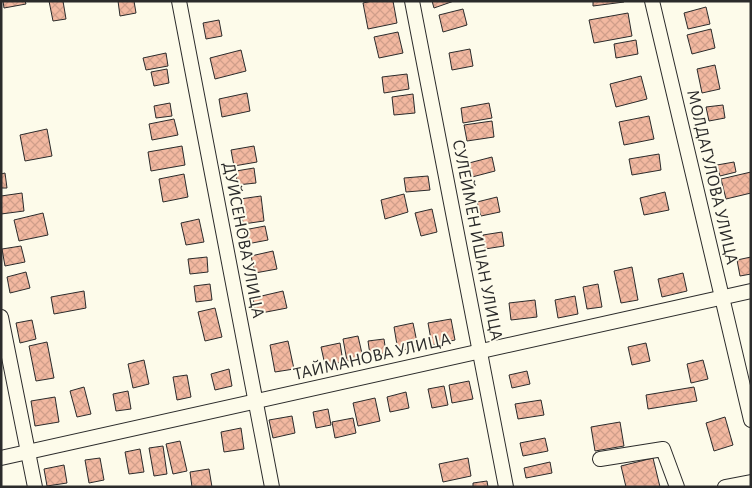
<svg xmlns="http://www.w3.org/2000/svg" width="752" height="488" font-family="'Alegreya Sans',sans-serif">
<style>
.building{fill:url(#building-cross-hatch);stroke:#2b2b2b}
.lines{fill:none;stroke-linecap:round;stroke-linejoin:round}
.minor-casing{stroke:#2b2b2b;stroke-width:16}
.minor{stroke:#fdfbea;stroke-width:14}
.labels{text-anchor:middle;stroke-width:4;stroke-linejoin:round;paint-order:stroke}
.street-label{font-size:18px;fill:#2b2b2b;stroke:#fdfbea}
</style>
<defs>
<pattern id="building-cross-hatch" width="8" height="8" patternUnits="userSpaceOnUse" patternTransform="scale(1.25)"><rect width="8" height="8" fill="#f2b8a0"/><path d="M0 0l8 8M0 8l8-8" fill="none" stroke="#d09e8a"/></pattern>
</defs>
<rect width="100%" height="100%" fill="#fdfbea"/>
<g class="building">
<path d="M3,1H25L26,4L4,8Z"/>
<path d="M49,1H63L66,19L53,21Z"/>
<path d="M118,1H134L136,13L120,16Z"/>
<path d="M372,1H393L397,23L368,29L363,3Z"/>
<path d="M432,1H454L434,8Z"/>
<path d="M593,1H624V2L593,6Z"/>
<path d="M706,7L710,24L688,29L684,13Z"/>
<path d="M463,9L467,25L443,32L439,15Z"/>
<path d="M628,13L632,36L594,43L589,20Z"/>
<path d="M219,20L222,36L206,39L203,23Z"/>
<path d="M711,29L715,48L692,54L687,35Z"/>
<path d="M398,32L403,53L379,58L374,37Z"/>
<path d="M636,40L638,54L616,58L614,44Z"/>
<path d="M470,49L473,66L452,70L449,53Z"/>
<path d="M241,50L246,71L215,79L210,58Z"/>
<path d="M166,53L168,66L146,70L143,58Z"/>
<path d="M715,65L720,89L702,93L697,69Z"/>
<path d="M167,69L169,83L154,86L151,72Z"/>
<path d="M407,74L409,89L384,93L382,77Z"/>
<path d="M641,76L647,99L616,107L610,84Z"/>
<path d="M247,93L250,111L222,117L219,99Z"/>
<path d="M413,94L415,113L394,115L392,97Z"/>
<path d="M170,103L172,116L156,118L154,106Z"/>
<path d="M489,103L492,118L463,123L461,108Z"/>
<path d="M723,105L725,118L709,121L706,107Z"/>
<path d="M649,116L654,139L624,145L619,122Z"/>
<path d="M174,119L178,135L152,140L149,124Z"/>
<path d="M492,121L494,137L467,141L464,125Z"/>
<path d="M47,129L52,156L25,161L20,135Z"/>
<path d="M182,146L185,165L151,171L148,152Z"/>
<path d="M254,146L257,162L234,166L231,150Z"/>
<path d="M659,154L661,170L632,175L629,159Z"/>
<path d="M492,157L495,171L472,177L469,163Z"/>
<path d="M734,162L736,172L720,176L717,165Z"/>
<path d="M254,168L256,183L237,185L236,171Z"/>
<path d="M751,172V193L726,199L721,179Z"/>
<path d="M5,173L7,188H1V174Z"/>
<path d="M184,174L188,197L163,202L159,179Z"/>
<path d="M428,176L430,190L406,192L404,178Z"/>
<path d="M665,192L669,210L644,215L640,198Z"/>
<path d="M22,193L24,211L1,214V196Z"/>
<path d="M404,194L408,212L385,219L381,200Z"/>
<path d="M261,196L264,221L243,224L240,199Z"/>
<path d="M497,197L500,212L481,216L477,202Z"/>
<path d="M432,209L437,232L421,236L415,213Z"/>
<path d="M43,213L48,235L19,241L14,220Z"/>
<path d="M199,219L204,242L186,245L181,223Z"/>
<path d="M265,226L268,240L247,244L244,230Z"/>
<path d="M502,232L504,246L485,249L483,235Z"/>
<path d="M21,246L25,262L5,266L2,249Z"/>
<path d="M273,251L277,269L255,273L251,256Z"/>
<path d="M207,257L208,272L190,274L188,259Z"/>
<path d="M751,257V274L740,276L737,260Z"/>
<path d="M632,267L638,300L621,303L614,271Z"/>
<path d="M26,272L30,288L10,293L7,277Z"/>
<path d="M683,273L687,291L662,297L658,279Z"/>
<path d="M210,284L212,300L196,302L194,286Z"/>
<path d="M598,284L602,307L587,309L583,287Z"/>
<path d="M84,291L86,308L54,314L51,297Z"/>
<path d="M283,291L287,308L256,314L253,298Z"/>
<path d="M575,296L578,314L558,318L555,300Z"/>
<path d="M535,300L537,317L511,320L509,303Z"/>
<path d="M215,308L222,337L205,341L198,312Z"/>
<path d="M451,319L455,340L432,345L428,323Z"/>
<path d="M32,320L36,339L20,343L16,323Z"/>
<path d="M413,323L418,347L398,351L394,327Z"/>
<path d="M358,336L363,358L347,361L343,339Z"/>
<path d="M384,339L386,353L370,355L368,341Z"/>
<path d="M288,341L294,369L275,372L270,345Z"/>
<path d="M47,342L54,378L36,381L29,346Z"/>
<path d="M340,343L343,362L325,365L321,347Z"/>
<path d="M646,343L650,361L632,365L628,347Z"/>
<path d="M144,360L149,384L133,388L128,364Z"/>
<path d="M703,360L708,379L691,383L687,364Z"/>
<path d="M229,369L232,386L215,390L211,374Z"/>
<path d="M527,371L530,384L512,388L509,375Z"/>
<path d="M187,375L191,397L177,400L173,377Z"/>
<path d="M469,381L473,399L452,403L449,385Z"/>
<path d="M444,386L448,405L432,408L428,389Z"/>
<path d="M84,387L91,414L77,417L70,391Z"/>
<path d="M694,387L697,401L648,409L646,395Z"/>
<path d="M128,391L131,409L116,411L113,394Z"/>
<path d="M406,392L409,408L390,412L387,397Z"/>
<path d="M55,397L59,422L35,426L31,401Z"/>
<path d="M375,398L380,421L358,426L353,403Z"/>
<path d="M541,400L544,415L518,419L515,404Z"/>
<path d="M328,409L331,425L316,428L313,412Z"/>
<path d="M292,416L295,433L273,438L269,420Z"/>
<path d="M725,417L733,445L714,451L706,423Z"/>
<path d="M353,418L356,433L335,438L332,422Z"/>
<path d="M620,422L624,446L595,451L591,427Z"/>
<path d="M241,428L244,449L224,452L221,432Z"/>
<path d="M545,438L548,451L523,456L520,443Z"/>
<path d="M180,441L187,471L173,474L166,444Z"/>
<path d="M163,446L167,474L154,476L149,448Z"/>
<path d="M140,449L144,472L129,474L125,452Z"/>
<path d="M100,458L104,480L89,483L85,460Z"/>
<path d="M468,458L471,476L443,482L439,464Z"/>
<path d="M653,458L660,487H626L621,466Z"/>
<path d="M550,462L552,473L526,478L524,468Z"/>
<path d="M64,465L67,483L47,486L44,469Z"/>
<path d="M209,469L212,487H192L190,472Z"/>
<path d="M487,481L488,487H473V483Z"/>
</g>
<g class="lines">
<g class="minor-casing">
<g id="minor">
<path d="M179,1L272,487"/>
<path d="M412,1L506,487"/>
<path d="M652,1L751,420"/>
<path d="M1,317L35,487"/>
<path d="M1,458L751,291"/>
<path d="M600,459L663,449L677,487"/>
<path d="M725,487L751,482"/>
</g>
</g>
<use href="#minor" class="minor"/>
</g>
<g class="labels">
<g class="street-label">
<text transform="translate(713 177) rotate(77)" y="6">МОЛДАГУЛОВА УЛИЦА</text>
<text transform="translate(244 240) rotate(79)" y="6">ДУЙСЕНОВА УЛИЦА</text>
<text transform="translate(478 240) rotate(79)" y="6">СУЛЕЙМЕН ИШАН УЛИЦА</text>
<text transform="translate(372 356) rotate(-13)" y="6">ТАЙМАНОВА УЛИЦА</text>
</g>
</g>
<rect width="752" height="488" fill="none" stroke="#2b2b2b" stroke-width="5"/>
</svg>
